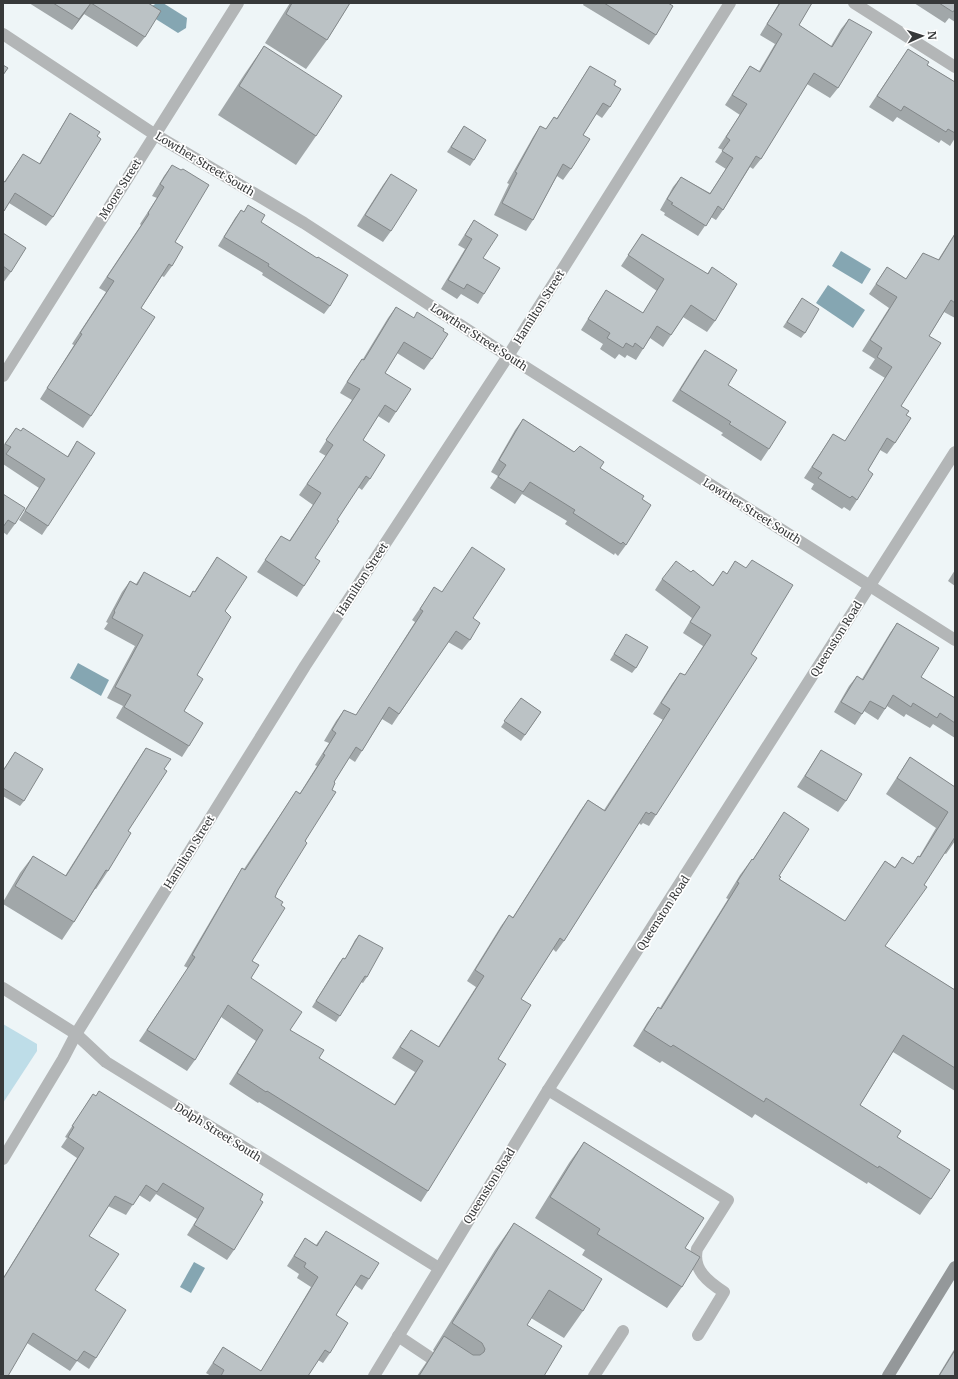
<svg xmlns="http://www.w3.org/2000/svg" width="958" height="1379" font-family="Merriweather,serif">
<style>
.green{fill:#bedde8}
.water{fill:#85a6b2}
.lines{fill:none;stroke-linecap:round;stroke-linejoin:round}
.service{stroke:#b3b6b7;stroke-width:12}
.minor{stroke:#b3b6b7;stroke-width:12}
.secondary{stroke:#94989a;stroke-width:12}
.wall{fill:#a1a7a9}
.shaded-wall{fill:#83888a}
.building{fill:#bbc2c5;stroke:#83888a}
.labels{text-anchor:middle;stroke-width:3.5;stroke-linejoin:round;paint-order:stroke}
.street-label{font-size:11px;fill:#37393a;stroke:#fff}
</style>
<rect width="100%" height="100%" fill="#eef5f7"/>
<path class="green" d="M3,1024L37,1044V1051L3,1103Z"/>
<g class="water">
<path d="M157,3H163L187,18L186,28L178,33L151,16L152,6Z"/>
<path d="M841,251L871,269L862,284L832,266Z"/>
<path d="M828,285L865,310L853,328L816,303Z"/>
<path d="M78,663L109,680L101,696L70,678Z"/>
<path d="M194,1262L205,1268L191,1293L180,1287Z"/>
</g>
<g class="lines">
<g class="service">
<path d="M548,1090L728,1200L697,1249C692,1269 708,1282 724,1292L698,1335"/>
<path d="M594,1376L623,1331"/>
</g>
<g class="minor">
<path d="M854,3L955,67"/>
<path d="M3,34L154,134L304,223L508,356L955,640"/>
<path d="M3,376L238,3"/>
<path d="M3,988L76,1034L106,1062L439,1268"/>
<path d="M3,1159L63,1059L76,1034L305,666L508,356L730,3"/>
<path d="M398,1336L458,1376"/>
<path d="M374,1376L548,1090L955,452"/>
</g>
<path class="secondary" d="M888,1376L955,1267"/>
</g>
<g class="wall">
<path d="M29,3H148L145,37L137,47L84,14L72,30Z"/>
<path d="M290,3H350L327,40L306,69L265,43Z"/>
<path d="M584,3H668L656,35L649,45L583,5Z"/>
<path d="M779,3H812L799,25L831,46L841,29L849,19L838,88L830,98L807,84L761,159L753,169L750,167L723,210L716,220L711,217L698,236L664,215L665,213L660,210L673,187L681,177L710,193L726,169L715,162L723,150L718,148L740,115L725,105L750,66L759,71L775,44L760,35Z"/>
<path d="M914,3H955V22L949,18L945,23Z"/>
<path d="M264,46L316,136L296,165L218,115L244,75Z"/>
<path d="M908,49L927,65L955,82V138L950,146L941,140L939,143L897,117L893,122L869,107Z"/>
<path d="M590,66L614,85L610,107L602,118L596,114L583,135L571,169L563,180L557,176L533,220L526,231L494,215L509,184L507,183L533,137L540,126L546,129L554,117L557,118L583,77Z"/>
<path d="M70,113L53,217L46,226L9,203L3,213V181L4,182L23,154L39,164L64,123Z"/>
<path d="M464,126L474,160L470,166L447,152Z"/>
<path d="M172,165L175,242L172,266L164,277L162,276L141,308L91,416L83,428L40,399L74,345L72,344L106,292L99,288L141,225L140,224L157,198L152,196L164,176Z"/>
<path d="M391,174V231L383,242L357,226L383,185Z"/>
<path d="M248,205L261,222L330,306L324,314L262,275L263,273L218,246L235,218L241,210L244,212Z"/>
<path d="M474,220L483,258L484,294L478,304L461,294L457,299L441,289L465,249L458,245Z"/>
<path d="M3,233L11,272L3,283Z"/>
<path d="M955,233V318L944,312L929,336L901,406L906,415L895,443L887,454L880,450L868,470L857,500L850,511L844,507L842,509L811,489L814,484L804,478L833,434L845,441L885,378L869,368L875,359L862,351L889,308L869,294L887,267L906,279L923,253L938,260Z"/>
<path d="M642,234L707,274L712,267L715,321L707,332L683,317L663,347L650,338L636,360L627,355L625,358L619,354L615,359L600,349L603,344L581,330L599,301L606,290L643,313L657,291L621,266Z"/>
<path d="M802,298L805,333L801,338L783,327Z"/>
<path d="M396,307L432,359L424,370L397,353L385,373L396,412L389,423L378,416L363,440L370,479L362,490L358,487L337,520L315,558L304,586L297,597L257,572L281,536L289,541L313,505L299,495L326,456L319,452L352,400L340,393L354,370L362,359H363L388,318Z"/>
<path d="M705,350L728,385L769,449L761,461L721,435L723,433L672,401L697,361Z"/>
<path d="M523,419L600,468L642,499L626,545L618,556L615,553L614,555L565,524L567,521L522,494L515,504L490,488L498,476L491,472L515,430Z"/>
<path d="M16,428L20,431L67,457L77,441L48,526L42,535L19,520L39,488L3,464V458L4,456L3,455V446Z"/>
<path d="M3,494L15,524L7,535L3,532Z"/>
<path d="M472,547L473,618L470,640L462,650L448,642L392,725L382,719L362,751L355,762L349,758L334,782L332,790L305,841L278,890L252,961L251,978L290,1030L319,1058L394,1105L415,1072L392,1058L403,1041L411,1030L438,1047L476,987L467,981L501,926L509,915L513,917L580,811L588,800L604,810L663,720L653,714L672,684L680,673L685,675L703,646L683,633L692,618L655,590L662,579L691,572L713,585L723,571L727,574L735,561L751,654L656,815L649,826L643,823L641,825L639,823L564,941L556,952L553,949L521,999L498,1059L428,1191L421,1202L259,1102L258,1103L229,1084L256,1041L221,1017L195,1060L187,1071L139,1041L188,968L184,966L235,879L242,868L244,869L296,791L300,793L317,766L315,765L329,743L324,741L336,721L344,710L356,715L415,622L412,620L427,598L434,587L442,592Z"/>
<path d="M217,557L225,611L197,675L184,711L189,746L182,757L116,718L123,706L107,698L135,646L104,629L108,623L106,622L122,592L130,581L136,584L144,572L189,597L193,591L194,592Z"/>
<path d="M955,570V586L948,581Z"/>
<path d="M897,623L921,677L955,698V738L933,724L930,728L906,714L904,717L887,706L878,720L864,711L855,725L834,712L849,686L857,676L862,679L890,633Z"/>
<path d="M626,634L636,668L632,673L610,660Z"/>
<path d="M521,698L541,712L521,741L501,727Z"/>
<path d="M146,748L164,769L128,831L108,871L96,889H95L74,922L62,940L3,904V902L20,873L33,856L65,876L134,766Z"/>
<path d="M821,750L846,801L838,812L797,787L814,761Z"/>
<path d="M15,752L24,801L20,806L3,796V770Z"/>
<path d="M910,757L955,787V841L946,854L944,853L885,946L955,990V1091L893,1052L860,1105L897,1137L931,1199L920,1215L868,1182L867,1184L755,1114L752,1118L662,1061L660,1063L633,1046L647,1023L658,1007L660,1008L728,899L726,898L740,875L752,859H753L784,812L779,876V879L845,921L885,861L895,867L902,857L913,864L919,857L936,828L886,794Z"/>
<path d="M359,935L367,977L363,983L361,982L336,1022L312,1007L339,963L343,958L345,959L355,940Z"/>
<path d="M93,1094L260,1200L234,1250L227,1260L187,1235L197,1219L156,1194L150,1202L139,1195L126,1215L108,1206L89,1236L95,1290L96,1358L89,1369L77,1361L70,1371L27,1343L3,1376V1278L77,1158L61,1147L67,1138L65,1137Z"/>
<path d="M584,1142L685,1248L682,1287L667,1308L582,1255L585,1250L535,1218L569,1163Z"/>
<path d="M514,1223L583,1311L564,1338L531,1318L527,1325L544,1376H417L434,1351L433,1350L495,1250Z"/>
<path d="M326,1231L369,1279L362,1290L355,1285L336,1315L330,1353L323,1363L318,1360L308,1376H211L206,1373L223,1347L261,1371L311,1287L297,1278L299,1274L287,1266L305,1238L316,1245Z"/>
<path d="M955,1348V1376H938Z"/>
</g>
<path class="shaded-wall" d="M91,3L84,14L72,30L79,19Z"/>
<g class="building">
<path d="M53,3H148L161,11L145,37L91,3L79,19Z"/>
<path d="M292,3H350L327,40L286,14Z"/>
<path d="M604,3H668L673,6L656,35Z"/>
<path d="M780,3H812L799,25L832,47L849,19L872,32L838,88L814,73L761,159L756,156L723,210L718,206L706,226L671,204L673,203L667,199L681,177L710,194L733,158L722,151L730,140L726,137L747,104L732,95L750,66L760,72L782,34L767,24Z"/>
<path d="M939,3H955V9L953,12Z"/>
<path d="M264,46L342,96L316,136L239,86Z"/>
<path d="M908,49L929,62L927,65L955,82V133L948,129L946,132L904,106L901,111L877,96Z"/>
<path d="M3,65L8,68L3,75Z"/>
<path d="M590,66L616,81L614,85L621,89L610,107L603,103L583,135L590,139L571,169L563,164L533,220L502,203L517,173L515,172L540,126L546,129L554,117L557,119Z"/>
<path d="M70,113L100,132L97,136L101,139L53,217L15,193L4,211L3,210V181L5,182L23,154L40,164Z"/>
<path d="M464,126L486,140L474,160L451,147Z"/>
<path d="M172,165L181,170L183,169L209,185L175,242L183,247L172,266L169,264L141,308L155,317L91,416L47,388L82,334L80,333L114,281L107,277L149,214L148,213L164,187L160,184Z"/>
<path d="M391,174L417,190L391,231L365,215Z"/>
<path d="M248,205L265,215L261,222L317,258L318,257L348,275L330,306L268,266L269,264L224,237L241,210L244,212Z"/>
<path d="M474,220L498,235L483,258L500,268L484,294L467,284L464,289L448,280L472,239L465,235Z"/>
<path d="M3,233L26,248L11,272L3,266Z"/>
<path d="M642,234L708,274L712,267L737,284L715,321L691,305L671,335L657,326L643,349L635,343L633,347L626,343L623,348L607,338L610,333L588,319L606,290L643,313L664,279L628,255Z"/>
<path d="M955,234V303L951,300L929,336L941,343L901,406L909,411L906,415L911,418L895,443L887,438L868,470L873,474L857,500L852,496L850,498L818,478L822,473L812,467L833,434L845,441L892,367L877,357L882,348L870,340L897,297L876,284L887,267L906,279L923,253L939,260Z"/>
<path d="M802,298L819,309L805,333L787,322Z"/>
<path d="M396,307L414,318L417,312L444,329L443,331L448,334L432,359L404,342L385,373L411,389L396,412L385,405L363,440L385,455L370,479L366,476L337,520L339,521L315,558L320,561L304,586L265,560L281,536L290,541L321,493L307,484L333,445L326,440L360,389L347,382L362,359L364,360Z"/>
<path d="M705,350L737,370L728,385L786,422L769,449L729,424L731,422L680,390Z"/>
<path d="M523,419L574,452L580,446L604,462L600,468L644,496L642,499L651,505L626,545L623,542L621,544L573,513L575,510L530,482L523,492L498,477L506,465L499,460Z"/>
<path d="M16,428L21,431L23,428L68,457L77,441L95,453L48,526L25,511L45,479L6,454L11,447L5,444Z"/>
<path d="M3,494L25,508L15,524L8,520L3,527Z"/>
<path d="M472,547L505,569L473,618L480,623L470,640L456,631L399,714L389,707L362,751L356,747L334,782L335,783L332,790L336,792L305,841L307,843L278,890L275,897L283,902L281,905L285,908L252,961L259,965L251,978L302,1012L290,1030L324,1050L319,1058L395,1105L423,1061L400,1047L411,1030L439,1047L484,976L475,970L509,915L513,918L588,800L605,811L670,709L661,703L680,673L685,675L711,635L690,622L700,607L662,579L676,561L691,572L693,570L713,586L723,571L727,574L735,561L746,568L752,560L793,585L751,654L757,658L656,815L651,812L649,814L646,812L564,941L560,938L521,999L531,1005L498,1059L506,1064L428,1191L267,1091L266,1092L237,1073L263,1030L228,1005L195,1060L147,1030L195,957L192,955L242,868L245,870L296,791L300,794L325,755L323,754L336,733L332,730L344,710L356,715L423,611L420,609L434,587L442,592Z"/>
<path d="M217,557L247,577L225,611L231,617L197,675L203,679L184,711L203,723L189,746L124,707L131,695L115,687L143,635L112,618L115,612L114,611L130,581L137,585L144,572L190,597L193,591L195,592Z"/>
<path d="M897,623L939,648L921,677L955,698V723L940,713L937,718L913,703L911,707L893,695L885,709L870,701L862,714L841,702L857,676L863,680Z"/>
<path d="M626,634L648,647L636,668L614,654Z"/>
<path d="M521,698L541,712L525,735L504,721Z"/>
<path d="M146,748L171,759L164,769L167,771L128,831L131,833L108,871L106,870L74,922L15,886L33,856L66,876Z"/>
<path d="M821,750L862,774L846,801L805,776Z"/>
<path d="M15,752L43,769L24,801L3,788V771Z"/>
<path d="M910,757L955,787V837L924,885L927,887L885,946L955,990V1068L903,1035L860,1105L901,1131L897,1137L950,1170L931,1199L879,1166L878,1168L766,1098L764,1102L673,1045L671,1047L644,1030L658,1007L661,1009L739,883L737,882L752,859L753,860L784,812L809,829L779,876L781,877L779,879L845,921L885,861L895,868L902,857L913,864L918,856L920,857L948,812L897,778Z"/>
<path d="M359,935L383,948L367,977L365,976L340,1016L316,1001L343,958L345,959Z"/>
<path d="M99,1091L263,1194L260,1200L263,1202L234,1250L194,1225L204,1208L163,1183L157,1192L146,1185L133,1205L115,1196L89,1236L119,1254L95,1290L126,1310L96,1358L84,1351L77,1361L33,1333L8,1376H3V1279L84,1148L68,1137L74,1127L72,1126L93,1094L96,1096Z"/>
<path d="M584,1142L704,1218L685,1248L700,1257L682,1287L597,1234L600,1229L550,1197Z"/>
<path d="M514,1223L602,1279L583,1311L549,1290L527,1325L562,1346L544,1376H419L444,1336L473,1355H480L484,1352L485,1349L482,1343L452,1323Z"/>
<path d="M326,1231L379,1263L369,1279L361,1275L336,1315L348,1323L330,1353L325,1350L308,1376H221L224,1370L213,1363L223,1347L261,1371L318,1277L304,1267L306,1263L294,1256L305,1238L317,1246Z"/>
<path d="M955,1350V1376H939Z"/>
</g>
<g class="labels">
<g class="street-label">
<text transform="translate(205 164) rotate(31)" y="4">Lowther Street South</text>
<text transform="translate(120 189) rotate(-58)" y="4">Moore Street</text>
<text transform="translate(539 307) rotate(-58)" y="4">Hamilton Street</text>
<text transform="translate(479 337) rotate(33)" y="4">Lowther Street South</text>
<text transform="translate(752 511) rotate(32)" y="4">Lowther Street South</text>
<text transform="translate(362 579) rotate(-57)" y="4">Hamilton Street</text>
<text transform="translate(836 639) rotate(-58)" y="4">Queenston Road</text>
<text transform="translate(189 852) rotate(-58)" y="4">Hamilton Street</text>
<text transform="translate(663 913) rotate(-57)" y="4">Queenston Road</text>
<text transform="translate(218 1132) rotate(32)" y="4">Dolph Street South</text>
<text transform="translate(489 1186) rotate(-58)" y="4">Queenston Road</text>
</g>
</g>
<rect width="958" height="1379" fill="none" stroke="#37393a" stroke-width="8"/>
<g transform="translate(922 36) rotate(87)" stroke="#ffffff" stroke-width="3" paint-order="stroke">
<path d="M0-3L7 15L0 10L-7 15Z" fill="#37393a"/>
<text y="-6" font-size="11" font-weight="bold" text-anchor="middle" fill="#37393a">N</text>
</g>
</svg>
